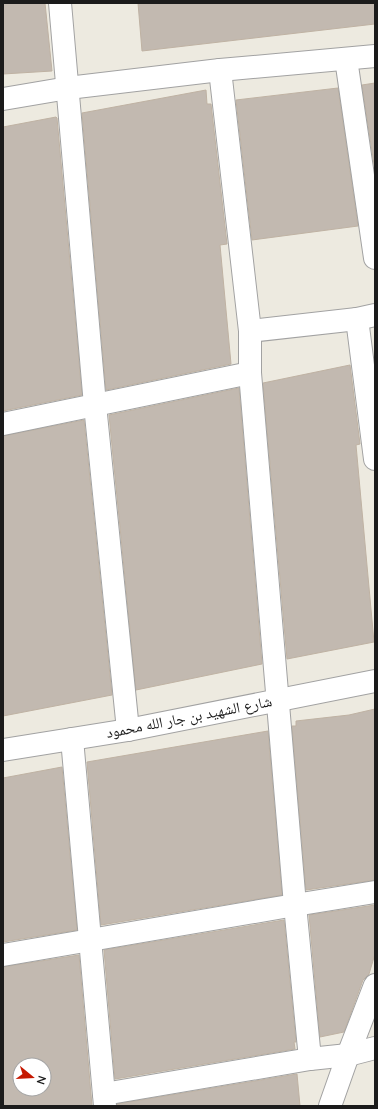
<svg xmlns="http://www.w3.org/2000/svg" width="378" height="1109" font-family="Mulish,'Noto Naskh Arabic',sans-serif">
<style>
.building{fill:#c2b9b0;stroke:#bfb2a3;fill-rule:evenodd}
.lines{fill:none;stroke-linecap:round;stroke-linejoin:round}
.minor-casing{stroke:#a2a2a2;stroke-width:24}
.tertiary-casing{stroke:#a2a2a2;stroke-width:24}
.minor{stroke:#fff;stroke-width:22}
.tertiary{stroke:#fff;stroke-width:22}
.labels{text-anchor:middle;stroke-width:3;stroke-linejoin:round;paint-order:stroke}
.street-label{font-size:15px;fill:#1b1b1b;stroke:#fff}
</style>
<rect width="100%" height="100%" fill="#edeae0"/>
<g class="building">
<path d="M3,3H45L52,71L3,74Z"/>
<path d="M138,3H375V24L142,51Z"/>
<path d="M375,83V171L362,85Z"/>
<path d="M338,88L358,226L252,240L236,100Z"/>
<path d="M206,90L207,104H211L227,244L220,245L231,364L106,390L82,113Z"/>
<path d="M56,117L57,118L82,395L3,411V127Z"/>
<path d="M350,365L360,444L356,445L374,642L287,659L263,383Z"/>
<path d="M239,388L262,664L136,690L109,415Z"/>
<path d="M84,420L112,695L3,716V436Z"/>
<path d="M375,709V880L306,890L292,726H296V721L349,715Z"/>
<path d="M268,731L282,895L101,925L87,762Z"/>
<path d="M62,767L77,930L3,942V778Z"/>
<path d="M375,905V954L369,974L363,980L344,1032L320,1037L309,915Z"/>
<path d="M284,920L296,1042H294L295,1049L115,1079L104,950Z"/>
<path d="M79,955L92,1106H3V967ZM20,1065H44V1089H20Z"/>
<path d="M297,1074L300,1106H117V1104Z"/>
</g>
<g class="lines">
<g class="minor-casing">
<g id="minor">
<path d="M60,3L95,405L128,730"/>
<path d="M346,59L375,258"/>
<path d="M220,70L250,331V373L295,905L310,1059L348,1055L375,1048"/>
<path d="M3,99L68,88L220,70L375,56"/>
<path d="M357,319L375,459"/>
<path d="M250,331L357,319L375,315"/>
<path d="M3,424L250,373"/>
<path d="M72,739L105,1106"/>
<path d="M3,955L295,905L375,892"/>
<path d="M104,1094L310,1059"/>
<path d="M330,1106L348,1055L375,985"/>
</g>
</g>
<g class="tertiary-casing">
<path id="tertiary" d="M3,750L128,730L375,681"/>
</g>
<use href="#minor" class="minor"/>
<use href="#tertiary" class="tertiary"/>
</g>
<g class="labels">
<g class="street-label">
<text transform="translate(189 717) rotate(-11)" y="5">شارع الشهيد بن جار الله محمود</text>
</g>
</g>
<rect width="378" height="1109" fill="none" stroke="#1b1b1b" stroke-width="8"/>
<g transform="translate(32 1077) rotate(108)"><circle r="19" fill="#ffffff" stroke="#a4a4a4"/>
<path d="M0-3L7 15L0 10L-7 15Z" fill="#c61800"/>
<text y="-6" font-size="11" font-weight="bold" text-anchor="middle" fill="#1b1b1b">N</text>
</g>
</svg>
